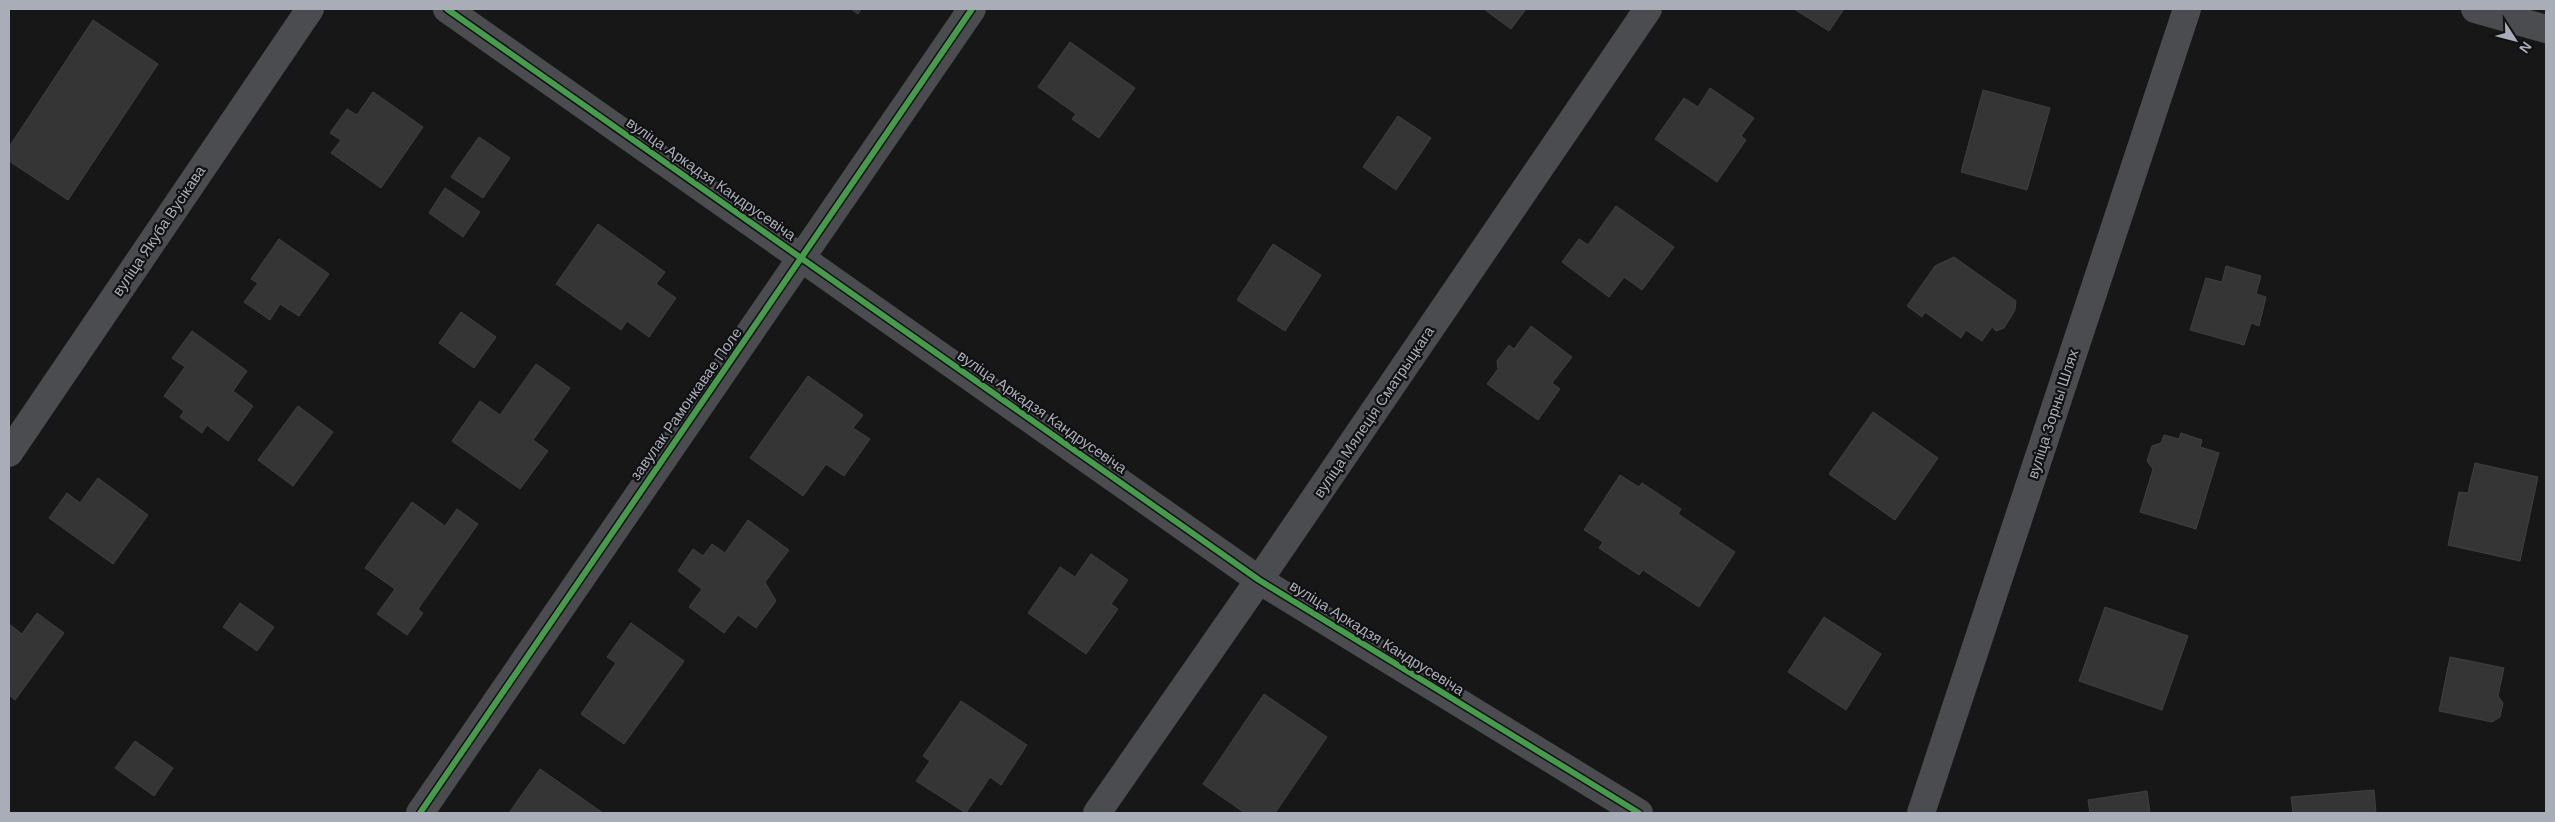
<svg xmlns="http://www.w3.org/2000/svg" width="2555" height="822" font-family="Helvetica,sans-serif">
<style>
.building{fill:#353536;stroke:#3f4043}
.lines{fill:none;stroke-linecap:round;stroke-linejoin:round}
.minor{stroke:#4b4c50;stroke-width:28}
.cycleway-casing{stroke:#111113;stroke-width:9}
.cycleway{stroke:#469c4c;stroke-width:6}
.labels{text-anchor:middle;stroke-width:4.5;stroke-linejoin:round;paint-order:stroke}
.street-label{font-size:15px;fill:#a8adb8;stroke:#111113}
</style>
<rect width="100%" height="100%" fill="#171717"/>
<g class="building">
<path d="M851,9H861L858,14Z"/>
<path d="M1484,9H1526L1511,29Z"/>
<path d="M1794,9H1844L1829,31Z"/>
<path d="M93,20L158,64L68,200L9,161V147Z"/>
<path d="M1070,42L1135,88L1099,138L1072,119L1076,114L1038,87Z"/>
<path d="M1710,88L1754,118L1741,136L1746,140L1717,182L1655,139L1684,98L1698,107Z"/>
<path d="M1983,90L2050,108L2027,190L1961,172Z"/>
<path d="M373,92L423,127L381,188L331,153L341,140L330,133L347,109L357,115Z"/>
<path d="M1398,116L1431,138L1396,190L1363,167Z"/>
<path d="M479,137L510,158L483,198L451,177Z"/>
<path d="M445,188L480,212L463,237L429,213Z"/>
<path d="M1616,206L1674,247L1642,290L1624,277L1609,297L1562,262L1579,239L1588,245Z"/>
<path d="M598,224L665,272L656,284L676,298L649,337L627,321L621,330L556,284Z"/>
<path d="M279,239L329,274L299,316L280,304L270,320L244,302L258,283L251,279Z"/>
<path d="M1273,244L1321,275L1285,331L1237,300Z"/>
<path d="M1954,257L2016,301L2015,310L2004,328L1996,331L1992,327L1982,341L1966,330L1961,338L1925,312L1922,317L1907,306L1935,266Z"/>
<path d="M2226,266L2261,276L2256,294L2266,297L2259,326L2251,323L2244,345L2190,330L2206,278L2222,282Z"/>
<path d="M461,312L496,337L474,368L439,343Z"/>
<path d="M1531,326L1572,357L1552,383L1560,389L1538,420L1487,384L1498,369L1497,361L1509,345L1514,349Z"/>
<path d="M192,331L247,371L233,391L253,406L228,441L207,425L202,433L180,417L184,411L164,396L185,367L172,358Z"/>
<path d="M536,364L570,388L533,440L548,451L520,489L452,441L480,401L500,415Z"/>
<path d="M808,376L863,415L853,428L870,439L844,476L826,464L803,496L750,458Z"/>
<path d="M298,406L333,432L293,486L258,460Z"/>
<path d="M1873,412L1938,458L1895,520L1829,474Z"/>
<path d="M2181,433L2202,440L2200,447L2219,453L2196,529L2140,512L2153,469L2147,461L2152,446L2161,443L2164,435L2179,439Z"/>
<path d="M2475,463L2538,477L2520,561L2448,545L2459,492L2468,493Z"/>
<path d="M1620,475L1639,487L1642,483L1681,509L1678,514L1735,552L1699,607L1643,570L1639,575L1599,548L1603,542L1584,530Z"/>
<path d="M98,478L148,515L113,564L49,518L67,493L80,503Z"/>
<path d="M412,502L445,526L457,509L478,524L418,609L423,613L407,635L377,614L395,589L365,568Z"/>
<path d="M748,520L789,550L765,582L776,601L756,628L738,615L724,633L689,607L702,589L678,571L693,549L703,556L712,544L725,553Z"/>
<path d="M1091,554L1128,580L1111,604L1118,609L1086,654L1028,613L1060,567L1075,577Z"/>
<path d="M240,603L274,627L257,651L223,627Z"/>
<path d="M2105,607L2188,636L2162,710L2079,681Z"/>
<path d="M37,613L64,633L15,700L9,695V624L22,634Z"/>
<path d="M1824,617L1881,654L1846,710L1788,672Z"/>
<path d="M631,623L684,661L624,744L581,714L616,663L607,657Z"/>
<path d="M2450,657L2504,668L2498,696L2503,703L2500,717L2492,722L2439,711Z"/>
<path d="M1264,694L1327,737L1275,813H1245L1203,784Z"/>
<path d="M961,701L1027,745L1001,785L990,777L966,813L916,781L930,761L923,756Z"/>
<path d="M135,741L173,768L154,796L115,768Z"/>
<path d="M540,769L603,813H509Z"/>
<path d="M2374,790L2376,813H2293L2291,797Z"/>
<path d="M2147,791L2150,813H2090L2088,800Z"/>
</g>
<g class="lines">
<g class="minor">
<path d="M447,9L1259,580L1639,813"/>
<path d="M2475,9L2546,29"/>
<path d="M9,453L310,9"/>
<path d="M420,813L972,9"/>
<path d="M1097,813L1259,580L1648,9"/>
<path d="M1921,813L2187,9"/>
</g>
<g class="cycleway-casing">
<g id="cycleway">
<path d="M447,9L1259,580L1639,813"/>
<path d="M420,813L972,9"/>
</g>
</g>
<use href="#cycleway" class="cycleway"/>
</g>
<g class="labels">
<g class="street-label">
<text transform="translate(711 179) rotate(35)" y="5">вуліца Аркадзя Кандрусевіча</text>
<text transform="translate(159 231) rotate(-56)" y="5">вуліца Якуба Вусікава</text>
<text transform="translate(686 404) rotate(-55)" y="5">завулак Рамонкавае Поле</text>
<text transform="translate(1042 412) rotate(35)" y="5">вуліца Аркадзя Кандрусевіча</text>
<text transform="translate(1374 412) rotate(-56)" y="5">вуліца Мялеція Сматрыцкага</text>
<text transform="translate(2053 414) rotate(-72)" y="5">вуліца Зорны Шлях</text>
<text transform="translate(1377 638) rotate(32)" y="5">вуліца Аркадзя Кандрусевіча</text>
</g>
</g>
<rect width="2555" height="822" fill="none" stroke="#a8adb8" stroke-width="20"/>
<g transform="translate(2515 40) rotate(126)" stroke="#111113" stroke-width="4" paint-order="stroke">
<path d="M0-4L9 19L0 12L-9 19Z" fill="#a8adb8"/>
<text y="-8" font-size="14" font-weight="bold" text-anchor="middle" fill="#a8adb8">N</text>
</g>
</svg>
